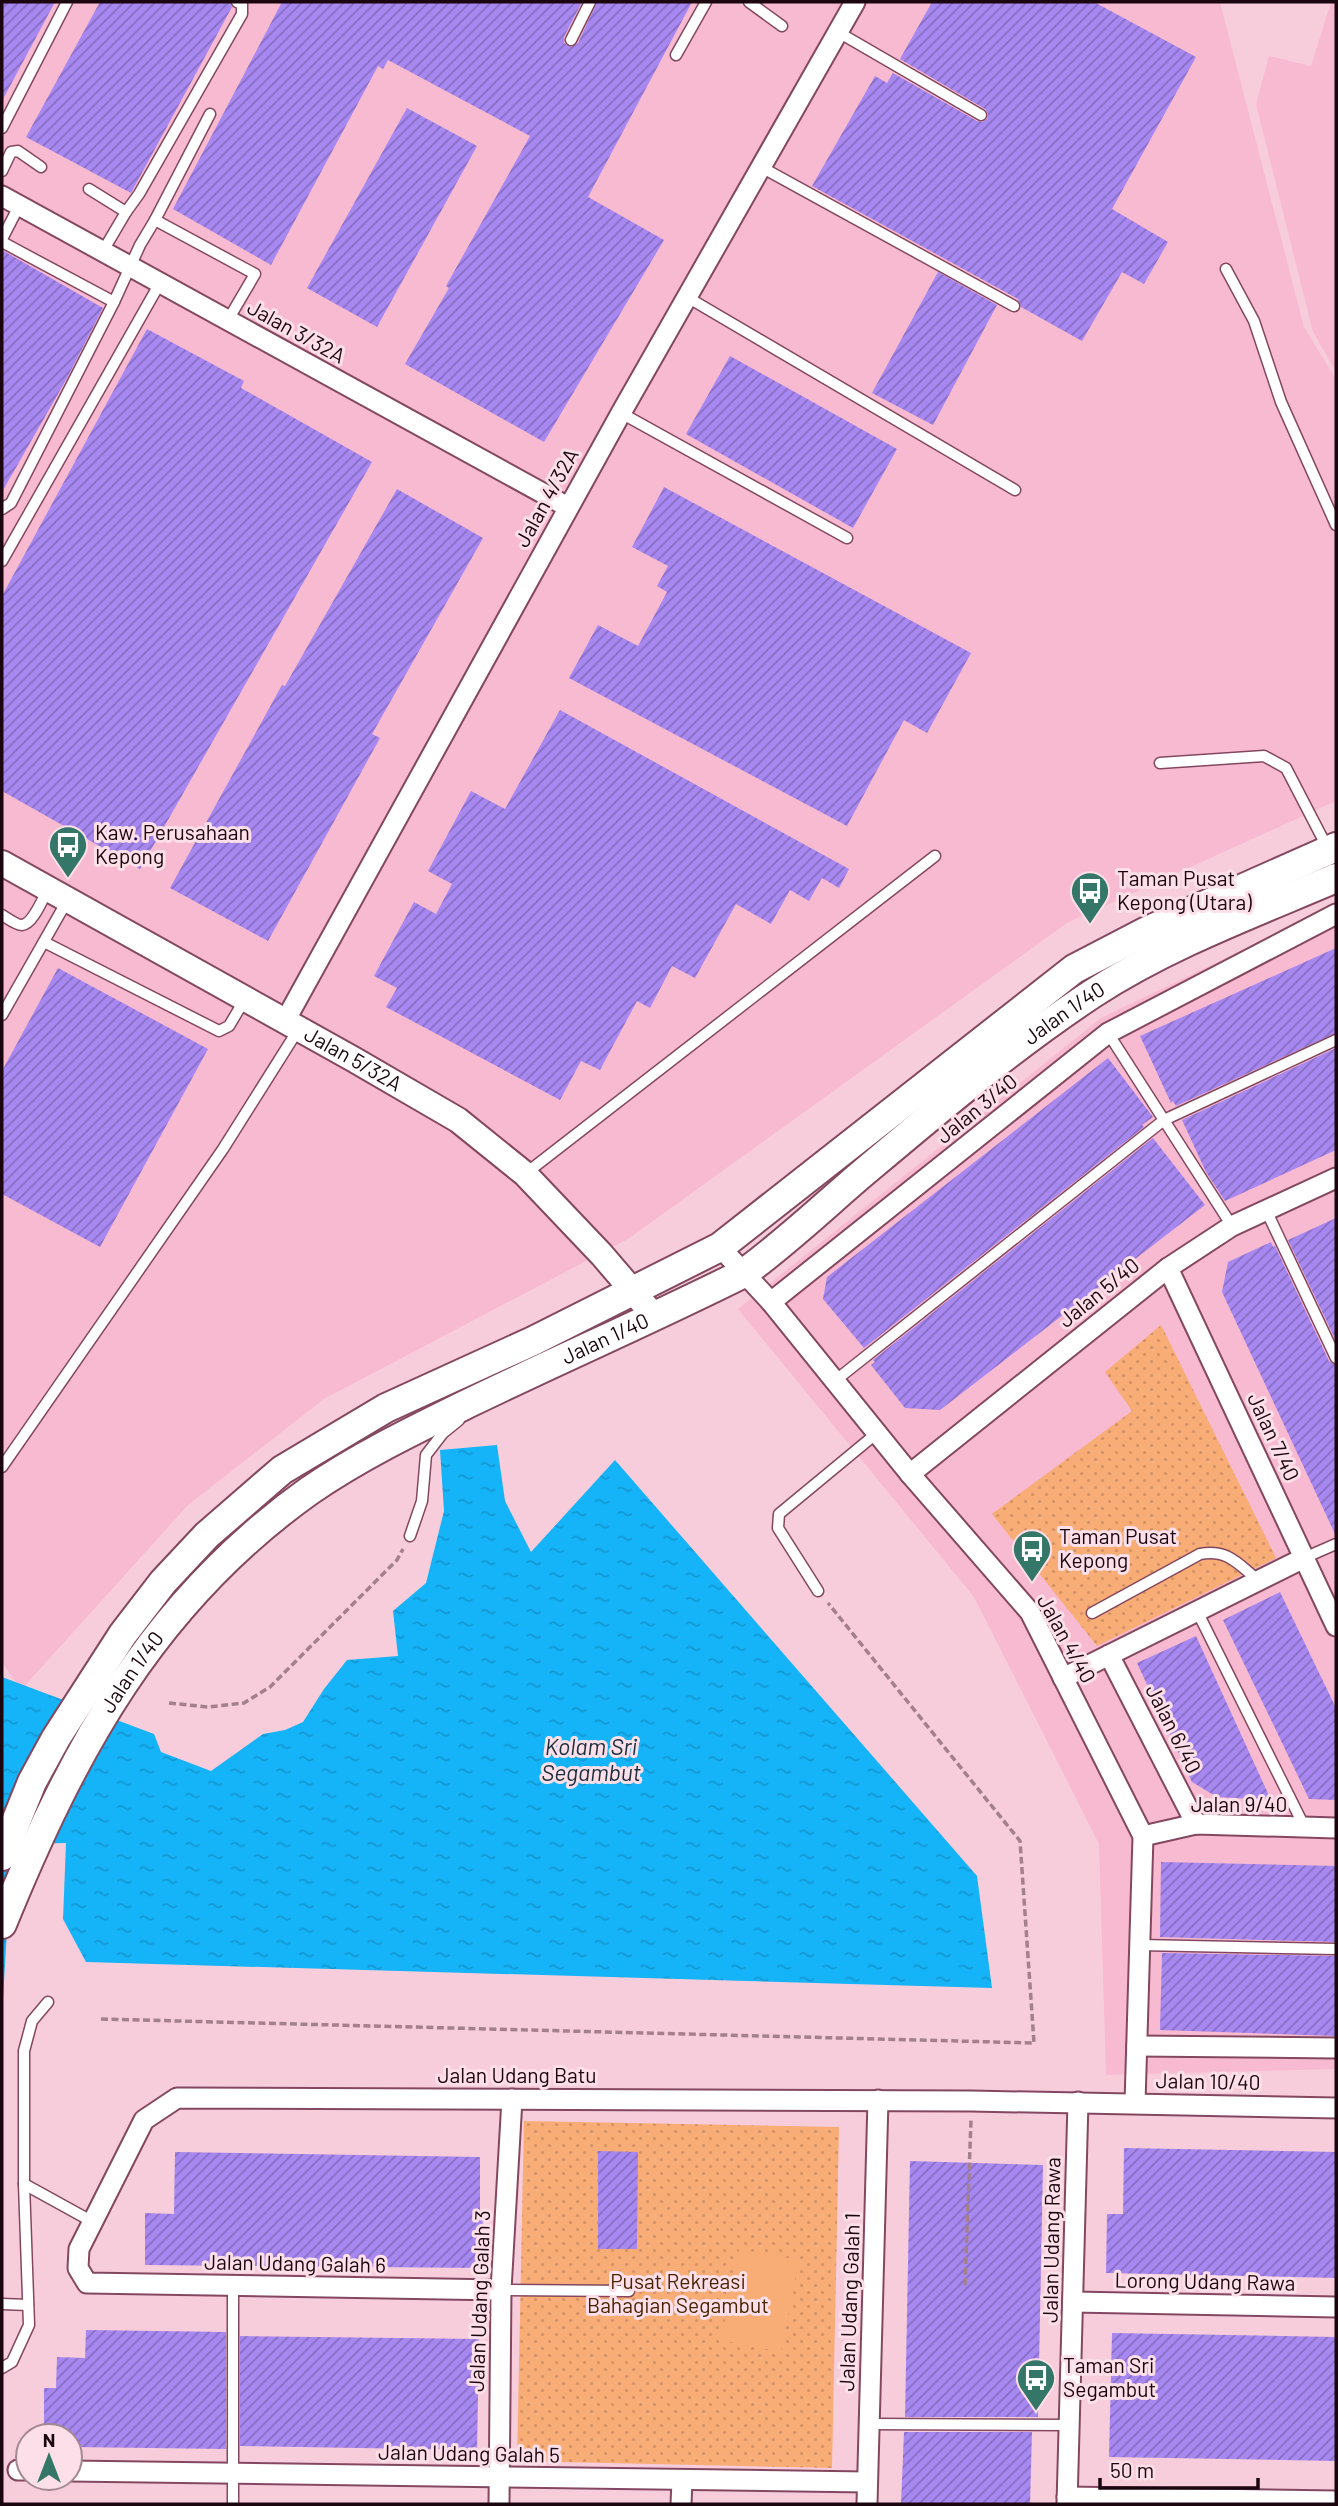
<svg xmlns="http://www.w3.org/2000/svg" width="1338" height="2506" font-family="Barlow,sans-serif">
<style>
.built{fill:#f8bad0}
.park{fill:url(#park-dots)}
.garden{fill:#f8ac76}
.water{fill:url(#water-ripples)}
.building{fill:url(#building-hatch)}
.lines{fill:none;stroke-linecap:round;stroke-linejoin:round}
.service-casing{stroke:#83485f;stroke-width:13}
.minor-casing{stroke:#83485f;stroke-width:23}
.tertiary-casing{stroke:#83485f;stroke-width:28}
.secondary-casing{stroke:#83485f;stroke-width:32}
.path{stroke:#a3808c;stroke-width:3.5;stroke-dasharray:7 3.5;stroke-linecap:butt}
.service{stroke:#fff;stroke-width:10}
.minor{stroke:#fff;stroke-width:19}
.tertiary{stroke:#fff;stroke-width:24}
.secondary{stroke:#fff;stroke-width:28}
.labels{text-anchor:middle;stroke-width:6;stroke-linejoin:round;paint-order:stroke}
.street-label{font-size:21px;fill:#1b050e;stroke:#fcdfe8}
.poi-label{font-size:21px;fill:#1b050e;stroke:#fcdfe8;text-anchor:start}
.park-label{font-size:21px;fill:#4a2302;stroke:#fcdfe8}
.water-label{font-size:23px;font-style:italic;fill:#1a303d;stroke:#fcdfe8}
</style>
<defs>
<pattern id="park-dots" width="8" height="8" patternUnits="userSpaceOnUse" patternTransform="scale(1.75)"><rect width="8" height="8" fill="#f8ac76"/><path d="M2 2h.1M6 6h.1" fill="none" stroke="#d49265" stroke-width="1.8" stroke-linecap="round"/></pattern>
<pattern id="water-ripples" width="26" height="14" patternUnits="userSpaceOnUse" patternTransform="scale(1.75)"><rect width="26" height="14" fill="#15b3f8"/><path d="M2 4q2-2 4 0t4 0M15 11q2-2 4 0t4 0" fill="none" stroke="#1398d3"/></pattern>
<pattern id="building-hatch" width="6" height="6" patternUnits="userSpaceOnUse" patternTransform="scale(1.75)"><rect width="6" height="6" fill="#a788f1"/><path d="M-1 1l2-2M0 6l6-6M5 7l2-2" fill="none" stroke="#876dc2"/></pattern>
</defs>
<rect width="100%" height="100%" fill="#f8cddb"/>
<g class="built">
<path d="M2,2H1220L1304,327L1336,379V801L1067,923L628,1239L324,1399L188,1505L21,1690L2,1662Z"/>
<path d="M1331,2H1336V372L1313,332L1256,104L1269,56L1311,66Z"/>
<path d="M1336,905V2069L1106,2075L1099,1844L974,1597L738,1309L1101,1018Z"/>
</g>
<g class="park">
<path d="M1161,1325L1276,1558L1097,1646L992,1514L1132,1411L1105,1372Z"/>
<path d="M524,2121L839,2127L832,2468L517,2461Z"/>
</g>
<path class="garden" d="M739,2249L799,2260L781,2352L721,2340Z"/>
<path class="water" d="M497,1445L505,1501L531,1552L615,1460L977,1876L992,1988L86,1962L63,1919L66,1843L12,1844L2,2016V1677L154,1734L161,1752L211,1771L263,1734L285,1730L303,1722L324,1689L347,1660L398,1656L393,1611L426,1583L444,1511L440,1450Z"/>
<g class="building">
<path d="M2,2H55L2,101Z"/>
<path d="M100,2H230L232,7L131,193L26,137Z"/>
<path d="M282,2H582L564,37V43L571,47L578,43L597,2H692L588,197L664,240L544,442L405,364L449,288L446,286L530,136L388,60L383,69L378,66L271,265L173,209Z"/>
<path d="M932,2H1094L1196,57L1112,209L1168,242L1144,284L1122,272L1082,341L1021,307L1018,299L812,186L875,76L887,83L893,73L977,121L982,122L987,119L988,114L985,109L900,59Z"/>
<path d="M407,108L477,146L377,327L307,288Z"/>
<path d="M2,250L103,308L66,380L2,492Z"/>
<path d="M938,272L997,305L933,425L872,393Z"/>
<path d="M147,329L244,381L241,388L372,462L140,869L2,791V596Z"/>
<path d="M730,356L897,449L853,528L686,434Z"/>
<path d="M664,487L971,653L927,733L904,720L847,826L569,678L598,625L638,646L667,592L657,586L668,566L632,547Z"/>
<path d="M397,489L483,538L372,734L380,738L268,941L170,888L282,685L285,686Z"/>
<path d="M560,710L849,869L839,888L822,878L809,901L790,890L771,924L736,904L695,978L672,966L650,1008L637,1001L600,1070L581,1061L560,1100L386,1007L397,988L374,976L414,902L436,914L452,884L428,871L471,791L505,809Z"/>
<path d="M1336,948V1033L1176,1106L1173,1101L1171,1103L1140,1036Z"/>
<path d="M58,968L208,1049L100,1247L2,1194V1071Z"/>
<path d="M1336,1048V1150L1225,1201L1206,1172L1182,1120Z"/>
<path d="M1108,1058L1153,1117L1142,1125L1144,1127L864,1348L823,1299L827,1277Z"/>
<path d="M1153,1138L1205,1205L940,1410L905,1408L871,1365L875,1362L873,1360Z"/>
<path d="M1336,1218V1341L1288,1240Z"/>
<path d="M1271,1242L1273,1247L1275,1246L1329,1361L1336,1365V1536L1222,1292L1228,1262Z"/>
<path d="M1280,1592L1336,1708V1800L1309,1799L1223,1620Z"/>
<path d="M1196,1636L1271,1800L1217,1797L1192,1782L1137,1663Z"/>
<path d="M1161,1862L1336,1866V1942L1160,1937Z"/>
<path d="M1162,1953L1336,1956V2036L1160,2030Z"/>
<path d="M1124,2148L1336,2152V2278L1106,2273L1107,2214H1123Z"/>
<path d="M598,2151L638,2152L637,2249H598Z"/>
<path d="M175,2152L480,2157V2217H483V2268L145,2265V2213L174,2214Z"/>
<path d="M910,2161L1043,2165L1038,2417H905Z"/>
<path d="M86,2330L226,2332V2449L70,2447V2436H44V2388H56L57,2357L85,2358Z"/>
<path d="M1112,2333L1336,2337V2461L1109,2457Z"/>
<path d="M240,2336L479,2339L477,2450L240,2446Z"/>
<path d="M904,2432H1032L1030,2504H901Z"/>
</g>
<g class="lines">
<g class="service-casing">
<g id="service">
<path d="M749,2L782,26"/>
<path d="M838,32L981,115"/>
<path d="M571,40L590,2"/>
<path d="M676,55L706,2"/>
<path d="M2,128L67,2"/>
<path d="M761,167L1014,306"/>
<path d="M2,171L11,152L18,151L41,167"/>
<path d="M89,189L126,212"/>
<path d="M155,220L210,114"/>
<path d="M2,239L19,206"/>
<path d="M2,242L114,302"/>
<path d="M103,251L126,212L139,194L242,14V4L237,2"/>
<path d="M1226,269L1254,321L1281,402L1336,525"/>
<path d="M687,297L1015,490"/>
<path d="M621,413L847,538"/>
<path d="M2,509L11,503L114,302L140,245L155,220L255,274L228,320"/>
<path d="M2,561L160,283"/>
<path d="M1160,763L1264,756L1286,768L1327,847"/>
<path d="M2,915C7,918 16,925 22,925C33,924 43,898 48,889"/>
<path d="M44,942L219,1031L229,1026L245,999"/>
<path d="M2,1015L67,901"/>
<path d="M1108,1033L1232,1226"/>
<path d="M525,1174L935,856"/>
<path d="M1266,1210L1336,1358"/>
<path d="M836,1380L1164,1120L1336,1040"/>
<path d="M2,1467L223,1149L298,1030"/>
<path d="M410,1536L422,1501L426,1455L443,1433L459,1420"/>
<path d="M1304,1558L1336,1544"/>
<path d="M818,1591L778,1528L779,1514L877,1433"/>
<path d="M1197,1611L1305,1828"/>
<path d="M1092,1613L1200,1554C1228,1549 1238,1564 1258,1580"/>
<path d="M1140,1945L1336,1949"/>
<path d="M48,2002L32,2021L24,2051V2184L93,2222"/>
<path d="M233,2285V2504"/>
<path d="M501,2290L629,2291"/>
<path d="M2,2304L28,2305"/>
<path d="M2,2368L12,2362L29,2325L24,2184"/>
<path d="M869,2424L1069,2425"/>
</g>
</g>
<g class="minor-casing">
<g id="minor">
<path d="M2,196L568,507"/>
<path d="M285,1021L621,413L855,2"/>
<path d="M720,1247L771,1302L910,1474L1030,1612L1143,1836L1135,2103"/>
<path d="M1168,1268L1336,1626"/>
<path d="M771,1302L1108,1033L1336,914"/>
<path d="M910,1474L1168,1268L1232,1226L1336,1178"/>
<path d="M1109,1655L1196,1824"/>
<path d="M1063,1678L1304,1558"/>
<path d="M1143,1836L1196,1824L1336,1828"/>
<path d="M1137,2046L1336,2048"/>
<path d="M501,2290L87,2283L78,2268L79,2249L144,2120L177,2098L971,2101L1336,2108"/>
<path d="M1073,2302L1336,2307"/>
<path d="M18,2470H28"/>
<path d="M70,2471L867,2482"/>
<path d="M1067,2497L1336,2501"/>
<path d="M499,2504L501,2290L512,2099"/>
<path d="M681,2504L682,2481"/>
<path d="M867,2504L878,2100"/>
<path d="M1067,2504L1078,2102"/>
</g>
</g>
<g class="tertiary-casing">
<g id="tertiary">
<path id="s1" d="M2,863L353,1059L458,1120L525,1174L602,1255L655,1317"/>
</g>
</g>
<g class="secondary-casing">
<g id="secondary">
<path d="M2,1856L32,1782L56,1738L123,1634L163,1582L207,1535L282,1470L386,1408L533,1341L720,1247L1074,969L1149,930L1336,847"/>
<path id="s2" d="M2,1924C73,1750 152,1603 309,1491C360,1456 416,1429 471,1402C562,1358 654,1318 744,1273C784,1244 820,1210 857,1178C933,1114 1009,1049 1092,994C1167,945 1254,913 1336,878"/>
</g>
</g>
<g class="path">
<path d="M169,1703L208,1707L244,1703L270,1687L397,1560L403,1549"/>
<path d="M101,2019L1034,2043L1020,1841L828,1603"/>
<path d="M965,2285L971,2120"/>
</g>
<use href="#service" class="service"/>
<use href="#minor" class="minor"/>
<use href="#tertiary" class="tertiary"/>
<use href="#secondary" class="secondary"/>
</g>
<defs>
<g id="bus-pin" transform="scale(2.0125)"><path d="M0 17L-7.5 6A9.5 9.5 0 1 1 7.5 6Z" fill="#347667" stroke="#fcdfe8"/><path d="M-5-6H5V4H4V6H2V4H-2V6H-4V4H-5ZM-3.5-4V0h7V-4ZM-3.5 1.2v1.5H-2V1.2ZM2 1.2v1.5H3.5V1.2Z" fill="#fff"/></g>
</defs>
<g fill-rule="evenodd">
<use href="#bus-pin" x="68" y="845"/>
<use href="#bus-pin" x="1090" y="891"/>
<use href="#bus-pin" x="1032" y="1549"/>
<use href="#bus-pin" x="1036" y="2378"/>
</g>
<g class="labels">
<g class="street-label">
<text transform="translate(296 332) rotate(29)" y="7">Jalan 3/32A</text>
<text transform="translate(547 498) rotate(-61)" y="7">Jalan 4/32A</text>
<text dy="7" stroke="none"><textPath href="#s2" startOffset="1438">Jalan 1/40</textPath></text>
<text dy="7" stroke="none"><textPath href="#s1" startOffset="402">Jalan 5/32A</textPath></text>
<text transform="translate(977 1109) rotate(-39)" y="7">Jalan 3/40</text>
<text transform="translate(1099 1293) rotate(-39)" y="7">Jalan 5/40</text>
<text dy="7" stroke="none"><textPath href="#s2" startOffset="872">Jalan 1/40</textPath></text>
<text transform="translate(1273 1437) rotate(65)" y="7">Jalan 7/40</text>
<text transform="translate(1066 1639) rotate(61)" y="7">Jalan 4/40</text>
<text dy="7" stroke="none"><textPath href="#s2" startOffset="284">Jalan 1/40</textPath></text>
<text transform="translate(1173 1729) rotate(63)" y="7">Jalan 6/40</text>
<text x="1239" y="1812">Jalan 9/40</text>
<text x="517" y="2083">Jalan Udang Batu</text>
<text transform="translate(1208 2082) rotate(1)" y="7">Jalan 10/40</text>
<text transform="translate(1052 2240) rotate(-89)" y="7">Jalan Udang Rawa</text>
<text transform="translate(295 2264) rotate(1)" y="7">Jalan Udang Galah 6</text>
<text transform="translate(1205 2282) rotate(1)" y="7">Lorong Udang Rawa</text>
<text transform="translate(480 2301) rotate(-88)" y="7">Jalan Udang Galah 3</text>
<text transform="translate(850 2302) rotate(-88)" y="7">Jalan Udang Galah 1</text>
<text transform="translate(469 2454) rotate(1)" y="7">Jalan Udang Galah 5</text>
</g>
<g class="poi-label">
<text x="95" y="840">Kaw. Perusahaan<tspan x="95" dy="24">Kepong</tspan></text>
<text x="1117" y="886">Taman Pusat<tspan x="1117" dy="24">Kepong (Utara)</tspan></text>
<text x="1059" y="1544">Taman Pusat<tspan x="1059" dy="24">Kepong</tspan></text>
<text x="1063" y="2373">Taman Sri<tspan x="1063" dy="24">Segambut</tspan></text>
</g>
<g class="park-label">
<text x="678" y="2289">Pusat Rekreasi<tspan x="678" dy="24">Bahagian Segambut</tspan></text>
</g>
<g class="water-label">
<text x="591" y="1755">Kolam Sri<tspan x="591" dy="26">Segambut</tspan></text>
</g>
</g>
<rect width="1338" height="2506" fill="none" stroke="#1b050e" stroke-width="7"/>
<g transform="translate(49 2457)"><circle r="33" fill="#fcdfe8" stroke="#a28891" stroke-width="2"/>
<path d="M0-5L12 26L0 18L-12 26Z" fill="#347667"/>
<text y="-10" font-size="19" font-weight="bold" text-anchor="middle" fill="#1b050e">N</text>
</g>
<path d="M1100 2478v10h158v-10" fill="none" stroke="#1b050e" stroke-width="3.5"/>
<text x="1110" y="2478" font-size="21" fill="#1b050e" stroke="#fcdfe8" stroke-width="5" paint-order="stroke">50 m</text>
</svg>
